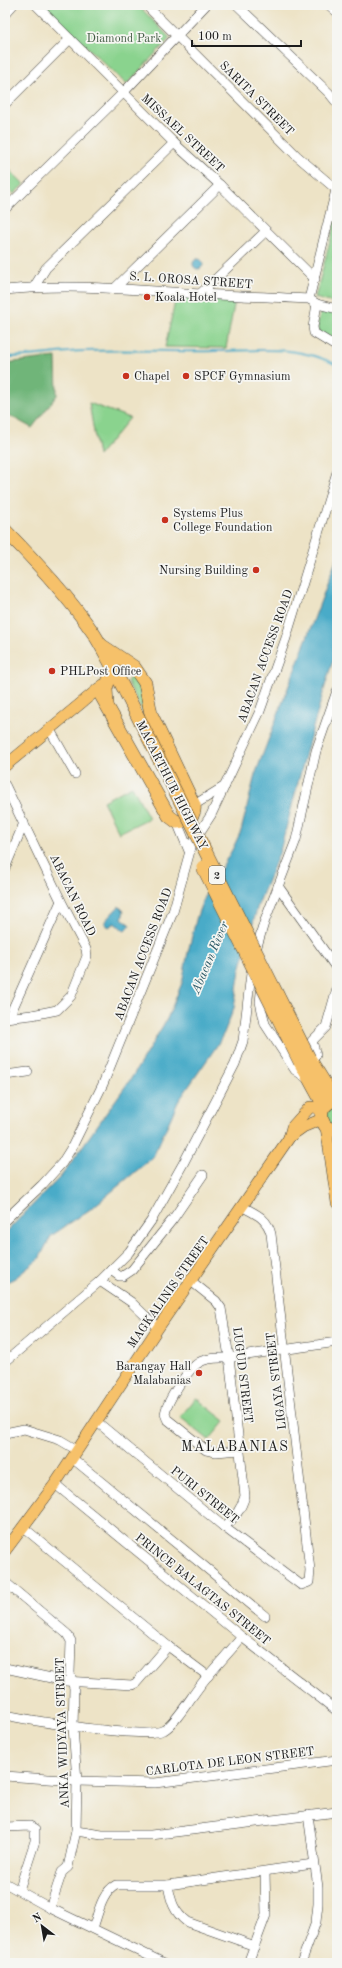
<svg xmlns="http://www.w3.org/2000/svg" width="342" height="1968" font-family="'Old Standard TT',serif">
<style>
.green{fill:#8ad38e;stroke:#537855}
.forest{fill:#6fb579;stroke:#46684a}
.water{fill:#48abc8;stroke:#326472}
.lines{fill:none;stroke-linecap:round;stroke-linejoin:round}
.stream{stroke:#48abc8;stroke-width:2}
.minor-casing{stroke:#3b3a36;stroke-width:10}
.major-casing{stroke:#3b3a36;stroke-width:12}
.highway-casing{stroke:#3b3a36;stroke-width:14}
.minor{stroke:#fff;stroke-width:9}
.major{stroke:#f6c16b;stroke-width:11}
.highway{stroke:#f6c16b;stroke-width:13}
.highway-bridge-casing{stroke:#3b3a36;stroke-width:14;stroke-linecap:butt}
.highway-bridge{stroke:#f6c16b;stroke-width:13}
.poi-dot{fill:#c8321e;stroke:#f6f6f2;stroke-width:1.5}
.labels{text-anchor:middle;stroke-width:3.5;stroke-linejoin:round;paint-order:stroke}
.shield{fill:#f6f6f2;stroke:#5d5d5c;stroke-width:1}
.shield-label{font-size:11px;font-weight:bold;fill:#1c1c1c}
.park-label{font-size:12px;fill:#425c44;stroke:#f6f6f2}
.street-label{font-size:12px;fill:#1c1c1c;stroke:#f6f6f2}
.poi-label{font-size:12px;fill:#1c1c1c;stroke:#f6f6f2;text-anchor:start}
.water-label{font-size:13px;font-style:italic;fill:#305c69;stroke:#f6f6f2}
.quarter-label{font-size:14px;letter-spacing:1px;fill:#1c1c1c;stroke:#f6f6f2}
</style>
<rect width="100%" height="100%" fill="#f6f6f2"/>
<filter id="ink" filterUnits="userSpaceOnUse"><feTurbulence type="fractalNoise" baseFrequency=".025" numOctaves="2"/><feDisplacementMap in="SourceGraphic" scale="8" xChannelSelector="R" yChannelSelector="G"/><feConvolveMatrix kernelMatrix="1 2 1 2 8 2 1 2 1" color-interpolation-filters="sRGB"/></filter>
<filter id="wash" filterUnits="userSpaceOnUse"><feTurbulence type="fractalNoise" baseFrequency=".012" numOctaves="4" result="noise"/><feDisplacementMap in="SourceGraphic" scale="16" xChannelSelector="R" yChannelSelector="G"/><feGaussianBlur stdDeviation="0.9" result="paint"/><feColorMatrix in="noise" values="0 0 0 0 0 0 0 0 0 0 0 0 0 0 0 0 0 1.4 0 .05"/><feComposite in="paint" operator="in"/></filter>
<g filter="url(#wash)">
<rect width="100%" height="100%" fill="#ede3c6"/>
<g class="green">
<path d="M43,5H138L170,38L127,84L125,83Z"/>
<path d="M5,165L24,184L14,194L6,186L9,182L5,178Z"/>
<path d="M335,222L337,223V304L315,298Z"/>
<path d="M176,297L235,300L226,348L165,347Z"/>
<path d="M326,309L337,311V343L318,332C317,324 318,314 326,309Z"/>
<path d="M89,403L130,418L98,456Z"/>
<path d="M132,676H134L138,682L149,724L127,681Z"/>
<path d="M132,786L149,818L119,833L103,801Z"/>
<path d="M332,1107H337V1124H330L326,1113Z"/>
<path d="M196,1398L225,1421L209,1440L180,1417Z"/>
</g>
<path class="forest" d="M56,357L57,395L32,428L5,413V363Z"/>
<g class="water">
<circle cx="198" cy="264" r="5"/>
<path d="M337,558V652L331,666L309,741L280,851L258,905L240,970L234,1008L224,1033L216,1047L178,1102L153,1157L92,1208L51,1236L39,1259L15,1278L5,1283V1233L62,1175L132,1077L167,1019L182,983L188,952L197,916L204,897L232,850L241,831L255,775Z"/>
<path d="M119,906L124,911L122,918L130,925L125,931L114,923L109,927L105,924V921Z"/>
</g>
<g class="lines">
<path class="stream" d="M5,357C32,357 57,352 84,351C127,349 171,352 215,351C258,351 296,344 337,365"/>
</g>
</g>
<g filter="url(#ink)">
<g class="lines">
<g class="minor-casing">
<g id="minor">
<path d="M36,5L174,143L220,185L315,279"/>
<path d="M146,5L297,156L337,190"/>
<path d="M237,5L329,93L337,103"/>
<path d="M329,5L337,12"/>
<path d="M5,14L13,5"/>
<path d="M5,104L70,39"/>
<path d="M5,209L123,93L206,5"/>
<path d="M34,287L46,268L174,143"/>
<path d="M116,287L220,185"/>
<path d="M5,290C71,283 134,290 200,294C236,296 273,297 309,299L317,304L313,327L314,333L337,347"/>
<path d="M200,294L266,231"/>
<path d="M309,299L337,186"/>
<path d="M317,304L337,309"/>
<path d="M50,730L75,774"/>
<path d="M5,785L61,901L86,949L87,956L71,996L57,1010L32,1015L5,1018"/>
<path d="M194,805L225,786"/>
<path d="M177,822L189,851"/>
<path d="M5,868L24,823"/>
<path d="M278,886L337,969"/>
<path d="M255,953L264,923L296,840L316,751L337,691"/>
<path d="M262,984L260,1002L265,1024L295,1070L308,1079"/>
<path d="M9,1017L61,901"/>
<path d="M311,1062L316,1055L312,1041L326,1027L337,988"/>
<path d="M5,1075L28,1072"/>
<path d="M5,1220L42,1185L62,1163L72,1147L103,1084L173,912L192,844L211,815L260,711L286,638L337,472"/>
<path d="M111,1270L119,1276H123L132,1270L173,1219L203,1175"/>
<path d="M100,1281L131,1302L158,1328"/>
<path d="M191,1281L216,1301L221,1308L229,1357L245,1496C241,1510 235,1517 224,1527"/>
<path d="M5,1362L100,1281L129,1252L151,1221L184,1162L235,1064L243,1041L252,965"/>
<path d="M96,1421L224,1527L301,1585L309,1582L310,1570L271,1234C267,1218 256,1214 243,1207"/>
<path d="M5,1433L24,1429L60,1440L77,1450"/>
<path d="M240,1450L216,1452L206,1450L167,1419L165,1414C167,1401 189,1366 202,1361C210,1357 219,1358 227,1358L337,1342"/>
<path d="M72,1458L265,1616"/>
<path d="M55,1484L242,1637L337,1711"/>
<path d="M24,1528L168,1646L208,1676"/>
<path d="M5,1582L67,1634L71,1641L70,1673L74,1688L73,1727L77,1781L76,1831L68,1867L62,1872L50,1908"/>
<path d="M5,1668L65,1681L132,1685L136,1683L168,1646"/>
<path d="M5,1715C29,1720 147,1740 164,1730C177,1723 196,1688 208,1676C219,1663 231,1650 242,1637"/>
<path d="M5,1776L77,1781L155,1783L337,1760"/>
<path d="M5,1827L30,1826L35,1829V1841L19,1890"/>
<path d="M76,1831L102,1835H151L337,1812"/>
<path d="M5,1883L50,1908L164,1963"/>
<path d="M168,1885C171,1902 174,1912 187,1922L255,1946"/>
<path d="M93,1928C98,1914 102,1892 116,1885H168L313,1864"/>
<path d="M248,1963L266,1915L265,1872"/>
<path d="M301,1963L316,1922L318,1904V1887L308,1815"/>
</g>
</g>
<g class="major-casing">
<g id="major">
<path d="M5,766L103,685"/>
<path d="M326,1127L337,1203"/>
<path d="M289,1137L303,1127L322,1119"/>
<path d="M5,1551L55,1484L158,1328L289,1138L292,1127L310,1107L323,1108"/>
</g>
</g>
<g class="highway-casing">
<g id="highway">
<path d="M5,530C37,563 68,596 94,634C106,653 116,674 126,693"/>
<path d="M98,690L169,816L177,822C187,821 196,816 194,805L151,714L145,683L134,667L101,645"/>
<path d="M107,704L106,689L109,679"/>
<path d="M309,1058L335,1100"/>
<path d="M300,1062L324,1106"/>
<path d="M330,1102C320,1108 319,1118 326,1127L337,1131"/>
</g>
</g>
<use href="#minor" class="minor"/>
<use href="#major" class="major"/>
<use href="#highway" class="highway"/>
<g class="highway-bridge-casing">
<g id="highway-bridge">
<path d="M126,693L309,1058"/>
<path d="M203,867L300,1062"/>
</g>
</g>
<use href="#highway-bridge" class="highway-bridge"/>
</g>
</g>
<g class="poi-dot">
<circle cx="147" cy="297" r="4"/>
<circle cx="126" cy="376" r="4"/>
<circle cx="186" cy="376" r="4"/>
<circle cx="165" cy="520" r="4"/>
<circle cx="256" cy="570" r="4"/>
<circle cx="52" cy="671" r="4"/>
<circle cx="199" cy="1373" r="4"/>
</g>
<g class="labels">
<rect class="shield" x="209" y="866" width="16" height="18" rx="3"/>
<g class="shield-label">
<text x="217" y="879">2</text>
</g>
<g class="park-label">
<text x="124" y="42">Diamond Park</text>
</g>
<g class="street-label">
<text transform="translate(257 98) rotate(45)" y="4">SARITA STREET</text>
<text transform="translate(183 133) rotate(43)" y="4">MISSAEL STREET</text>
<text transform="translate(191 280) rotate(4)" y="4">S. L. OROSA STREET</text>
<text transform="translate(265 656) rotate(-70)" y="4">ABACAN ACCESS ROAD</text>
<text transform="translate(172 785) rotate(63)" y="4">MACARTHUR HIGHWAY</text>
<text transform="translate(73 895) rotate(64)" y="4">ABACAN ROAD</text>
<text transform="translate(143 954) rotate(-69)" y="4">ABACAN ACCESS ROAD</text>
<text transform="translate(168 1292) rotate(-55)" y="4">MAGKALINIS STREET</text>
<text transform="translate(243 1375) rotate(83)" y="4">LUGUD STREET</text>
<text transform="translate(276 1381) rotate(-97)" y="4">LIGAYA STREET</text>
<text transform="translate(205 1495) rotate(39)" y="4">PURI STREET</text>
<text transform="translate(203 1589) rotate(39)" y="4">PRINCE BALAGTAS STREET</text>
<text transform="translate(62 1733) rotate(-92)" y="4">ANKA WIDYAYA STREET</text>
<text transform="translate(230 1761) rotate(-7)" y="4">CARLOTA DE LEON STREET</text>
</g>
<g class="poi-label">
<text x="155" y="301">Koala Hotel</text>
<text x="134" y="380">Chapel</text>
<text x="194" y="380">SPCF Gymnasium</text>
<text x="173" y="517">Systems Plus<tspan x="173" dy="14">College Foundation</tspan></text>
<text x="248" y="574" text-anchor="end">Nursing Building</text>
<text x="60" y="675">PHLPost Office</text>
<text x="191" y="1370" text-anchor="end">Barangay Hall<tspan x="191" dy="14">Malabanias</tspan></text>
</g>
<g class="water-label">
<text transform="translate(209 957) rotate(-67)" y="5">Abacan River</text>
</g>
<g class="quarter-label">
<text x="235" y="1451">MALABANIAS</text>
</g>
</g>
<rect width="342" height="1968" fill="none" stroke="#f6f6f2" stroke-width="20"/>
<g transform="translate(42 1926) rotate(329)" stroke="#f6f6f2" stroke-width="3" paint-order="stroke">
<path d="M0-3L7 15L0 10L-7 15Z" fill="#1c1c1c"/>
<text y="-6" font-size="11" font-weight="bold" text-anchor="middle" fill="#1c1c1c">N</text>
</g>
<path d="M192 40v6h109v-6" fill="none" stroke="#1c1c1c" stroke-width="2"/>
<text x="198" y="40" font-size="12" fill="#1c1c1c" stroke="#f6f6f2" stroke-width="3" paint-order="stroke">100 m</text>
</svg>
